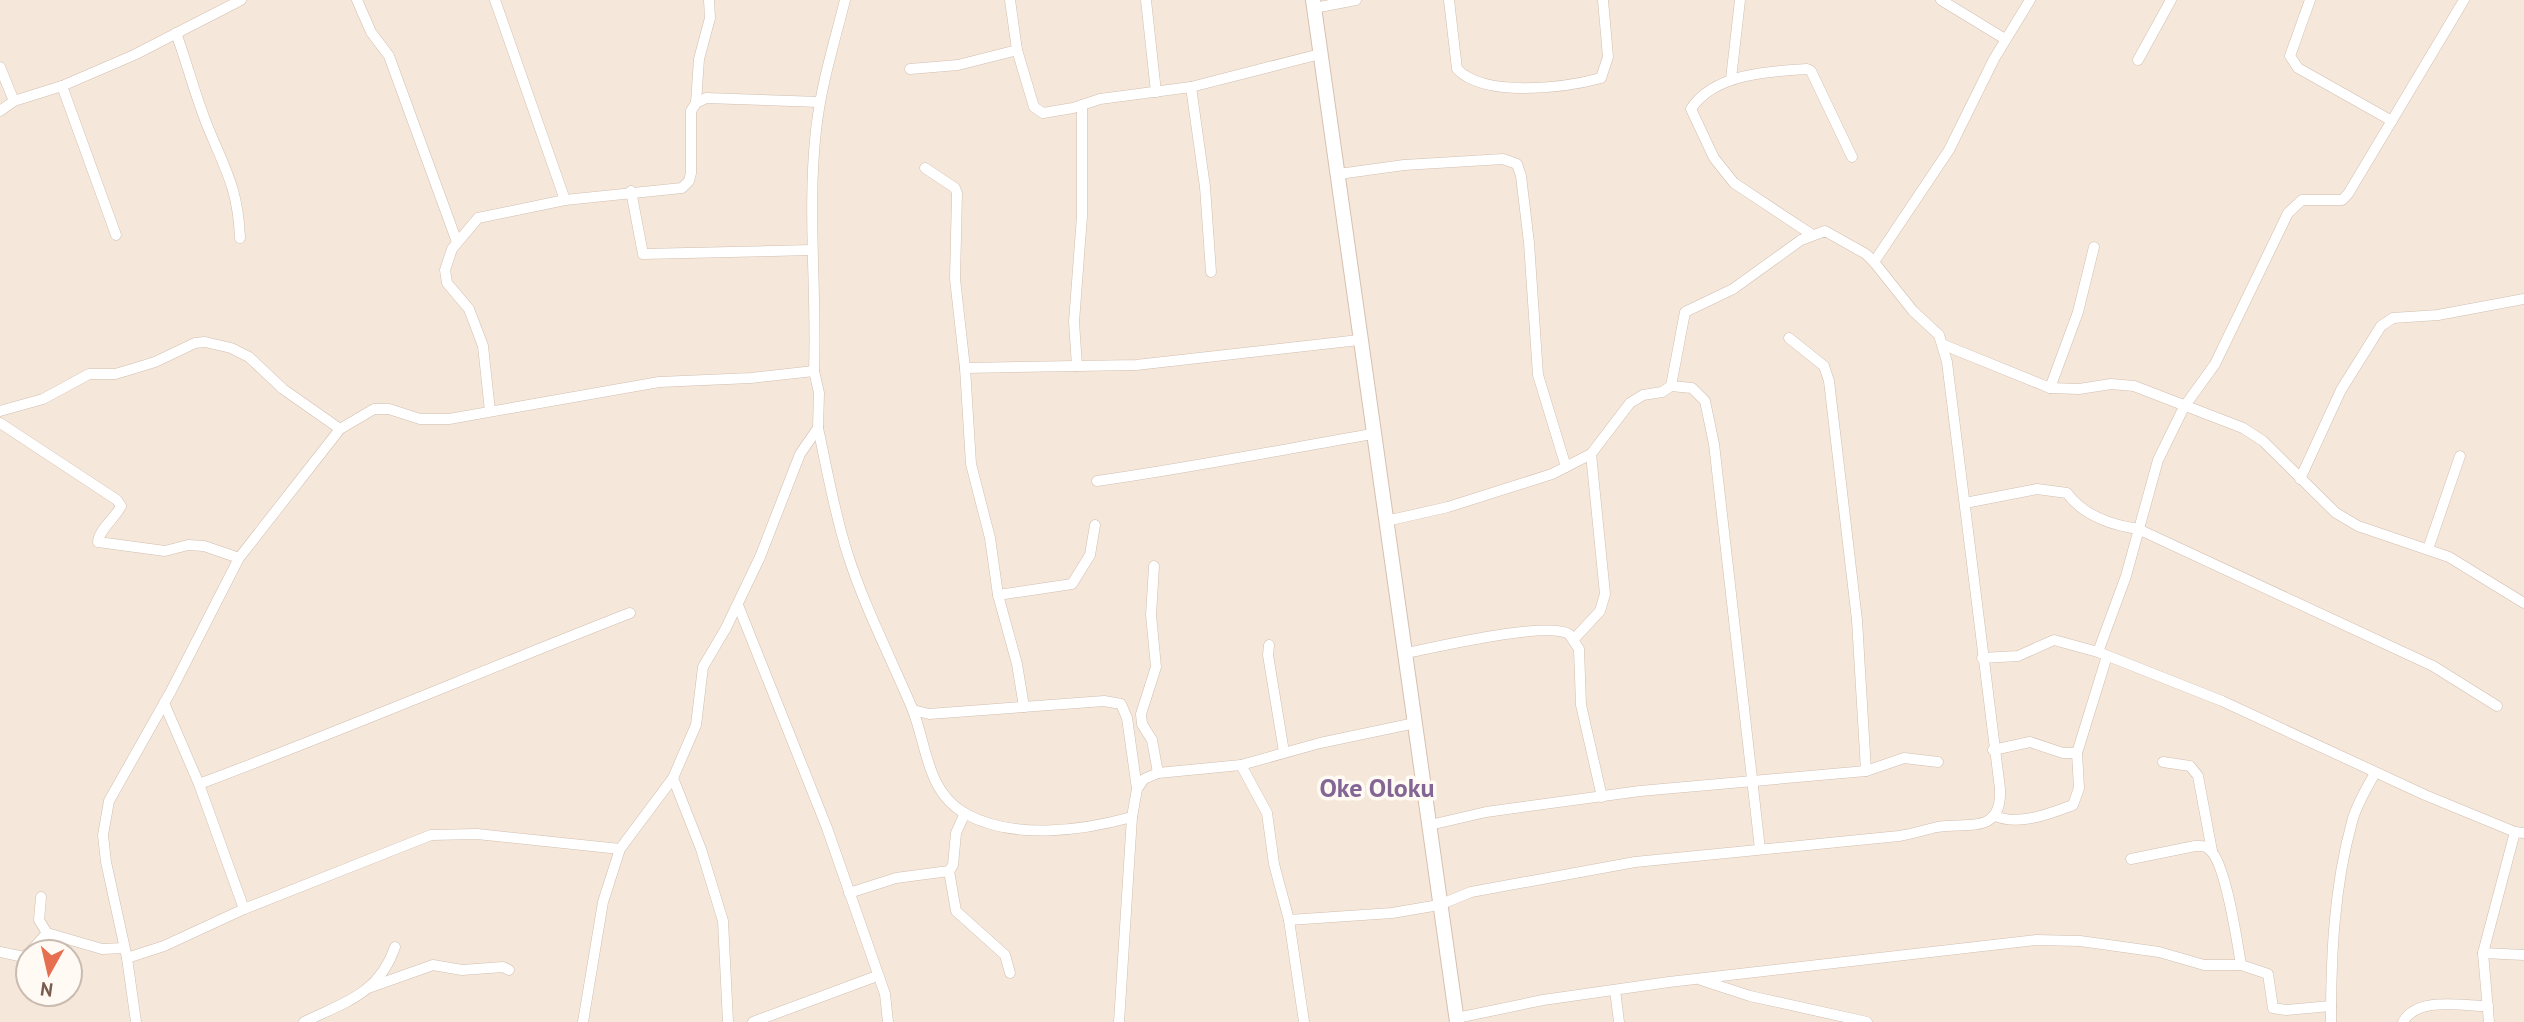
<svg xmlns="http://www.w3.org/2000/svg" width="2524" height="1022" font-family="'PT Sans',sans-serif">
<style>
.residential{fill:#f5e8da;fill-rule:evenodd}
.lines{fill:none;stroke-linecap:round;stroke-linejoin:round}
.street-casing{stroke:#d1beb0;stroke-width:11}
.secondary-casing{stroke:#d6c0b0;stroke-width:16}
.street{stroke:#fff;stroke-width:10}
.secondary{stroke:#fff;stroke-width:14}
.labels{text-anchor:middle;stroke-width:7;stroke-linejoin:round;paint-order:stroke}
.quarter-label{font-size:26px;font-weight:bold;fill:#846695;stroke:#fffaf3}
</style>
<rect width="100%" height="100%" fill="#fdf6ec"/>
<path class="residential" d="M0,0H2524V1022H0ZM28,952H70V994H28Z"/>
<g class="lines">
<g class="street-casing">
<g id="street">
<path d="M357,0L371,32L389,56L457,242"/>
<path d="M1010,0L1017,50L1034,107L1043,113L1073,108L1100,99L1191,87L1320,54"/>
<path d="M1146,0L1156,92"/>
<path d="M1449,0L1457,69C1485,98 1564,88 1601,78L1608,57L1603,0"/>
<path d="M1941,0L2005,39"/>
<path d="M2310,0L2290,56L2298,68L2392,121"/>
<path d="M1314,8L1356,0"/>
<path d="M176,33C187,63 195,95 207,125C225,169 238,188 240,238"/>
<path d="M2138,60L2171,0"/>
<path d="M0,67L14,101"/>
<path d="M910,69L958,65L1017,50"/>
<path d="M1731,79L1740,0"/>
<path d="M62,86L116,235"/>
<path d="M1191,87L1205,187L1211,272"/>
<path d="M696,103L699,59L710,18L709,0"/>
<path d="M0,111L14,101L62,86L134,55L241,0"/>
<path d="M925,168L955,188L957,193L955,279L965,368L971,464L990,538L998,595L1017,664L1024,707"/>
<path d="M1339,174L1404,165L1503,159L1517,164L1521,176L1529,243L1538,375L1566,467"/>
<path d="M631,191L643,254L812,250"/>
<path d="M565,200L682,188L689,181L691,173V111L696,103L706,98L820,102"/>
<path d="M1811,234L1734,183L1714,158L1691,109C1713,74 1769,71 1807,69L1811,71L1852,157"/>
<path d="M1874,262L1949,150L1994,59L2030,0"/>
<path d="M1789,338L1824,366L1829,381L1857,620L1866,771"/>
<path d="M1944,345L2050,388L2079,389L2111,384L2134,386L2243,428L2263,441L2336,513L2358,526L2449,557L2524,603"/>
<path d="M1077,366L1074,322L1082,216V105"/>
<path d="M965,368L1136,365L1359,340"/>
<path d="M2050,388L2078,312L2094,247"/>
<path d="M0,411L43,399L89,374H115L129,370L155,362L195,343L205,342L231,348L249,357L283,389L340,429"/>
<path d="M490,411L483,346L469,309L447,283L445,270L452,249L478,218L565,200L495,0"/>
<path d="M0,423L117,500L121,506C115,519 99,529 98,542L165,551L188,545L204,546L239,558"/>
<path d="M818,428C827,469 834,511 847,552C864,606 890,656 912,708C927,745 926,792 966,814C1014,840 1081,831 1132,817"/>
<path d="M2300,479L2341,390L2381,326L2393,318L2438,315L2524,299"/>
<path d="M1097,481C1189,468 1280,450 1372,434"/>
<path d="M1965,503L2037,489L2067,493C2083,515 2111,525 2138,529L2433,666L2497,706"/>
<path d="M1386,521L1448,507L1552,474L1591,454L1630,403L1643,395L1662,392L1671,386L1692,388L1705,401L1714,444L1760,849"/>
<path d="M2428,549L2460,456"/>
<path d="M1154,566L1151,615L1156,667L1141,714L1142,724L1152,740L1158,773"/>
<path d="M998,595L1072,584L1090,555L1095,525"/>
<path d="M738,605L827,828L885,994L888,1022"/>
<path d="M1574,639L1600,611L1605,594L1591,454"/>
<path d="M1269,645L1268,655L1284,752"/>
<path d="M2098,652L2126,576L2158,460L2184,407L2215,364L2288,213L2302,200H2342L2348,194L2464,0"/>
<path d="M1407,653C1437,647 1546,621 1569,634L1579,649L1581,705L1602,797"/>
<path d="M1982,658L2018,656L2054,640L2098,652L2222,701L2425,795L2515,832L2524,833"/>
<path d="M164,703L199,784L244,909"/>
<path d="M913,710L929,714L1104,701L1121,704L1127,718L1137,789"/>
<path d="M1993,750L2030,742L2063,753H2077L2107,656"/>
<path d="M2163,762L2190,766L2198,776L2212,851"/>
<path d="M1241,765L1267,813L1274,864L1289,920"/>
<path d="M673,778L701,849L723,921L728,1022"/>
<path d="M199,784C344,730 486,669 630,613"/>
<path d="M1995,816C2019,826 2049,814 2073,805L2079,788L2077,753"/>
<path d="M1430,825L1486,812L1640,791L1866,771L1904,758L1938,762"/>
<path d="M2131,859L2195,846C2201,846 2205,845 2210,850C2226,864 2237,941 2241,965"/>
<path d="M949,871L956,911L1005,955L1010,973"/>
<path d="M849,893L896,878L949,871L953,865L956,833L965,813"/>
<path d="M41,897L39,920L47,933L102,949L124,948"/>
<path d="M0,952L24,957L28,953"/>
<path d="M30,952L47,933"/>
<path d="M2483,953L2524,955"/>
<path d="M127,958L106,862L103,835L109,801L171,691L239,558L340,429L374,409H389L420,419H449L659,382L751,378L814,371"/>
<path d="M1701,980L1750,996L1867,1022"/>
<path d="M368,988L433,965L462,970L503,967L509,970"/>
<path d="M1615,990L1619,1022"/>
<path d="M1457,1018L1543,1000L1669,982L2036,940L2080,941L2159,952L2204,965H2241L2268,974L2273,1008L2286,1010L2331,1006"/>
<path d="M136,1022L127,958L164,946L244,909L431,835L477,834L620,849"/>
<path d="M304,1022C345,1002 379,994 395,947"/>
<path d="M583,1022L603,902L620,849L673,778L696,725L703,667L726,628L760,557L800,454L818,428L819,393L814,371C817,291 807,211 816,130C821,85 834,44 845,0"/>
<path d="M753,1022L877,976"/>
<path d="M1119,1022L1132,817L1137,789L1144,779L1158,773L1241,765L1320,743L1415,723"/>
<path d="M1304,1022L1289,920L1392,913L1439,905L1471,892L1635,862L1899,836C1912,834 1924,830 1937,827C1968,822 2002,835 2000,789L1947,362L1939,335L1913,311L1874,262L1866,254L1825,231L1801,240L1733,289L1685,312L1671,386"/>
<path d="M2331,1022C2331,955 2334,887 2352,822C2356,805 2367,788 2375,773"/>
<path d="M2403,1022C2417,996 2462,1006 2488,1006"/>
<path d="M2489,1022L2483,953L2515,832"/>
</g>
</g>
<g class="secondary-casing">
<path id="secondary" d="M1313,0L1457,1022"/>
</g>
<use href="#street" class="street"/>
<use href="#secondary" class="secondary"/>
</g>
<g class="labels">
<g class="quarter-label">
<text x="1377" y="797">Oke Oloku</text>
</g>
</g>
<g transform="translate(49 973) rotate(188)"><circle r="33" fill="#fffaf3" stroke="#cabbb1" stroke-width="2"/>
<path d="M0-5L12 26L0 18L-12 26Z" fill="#e76f51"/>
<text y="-10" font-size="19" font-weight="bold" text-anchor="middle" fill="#7a5c4d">N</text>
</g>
</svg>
